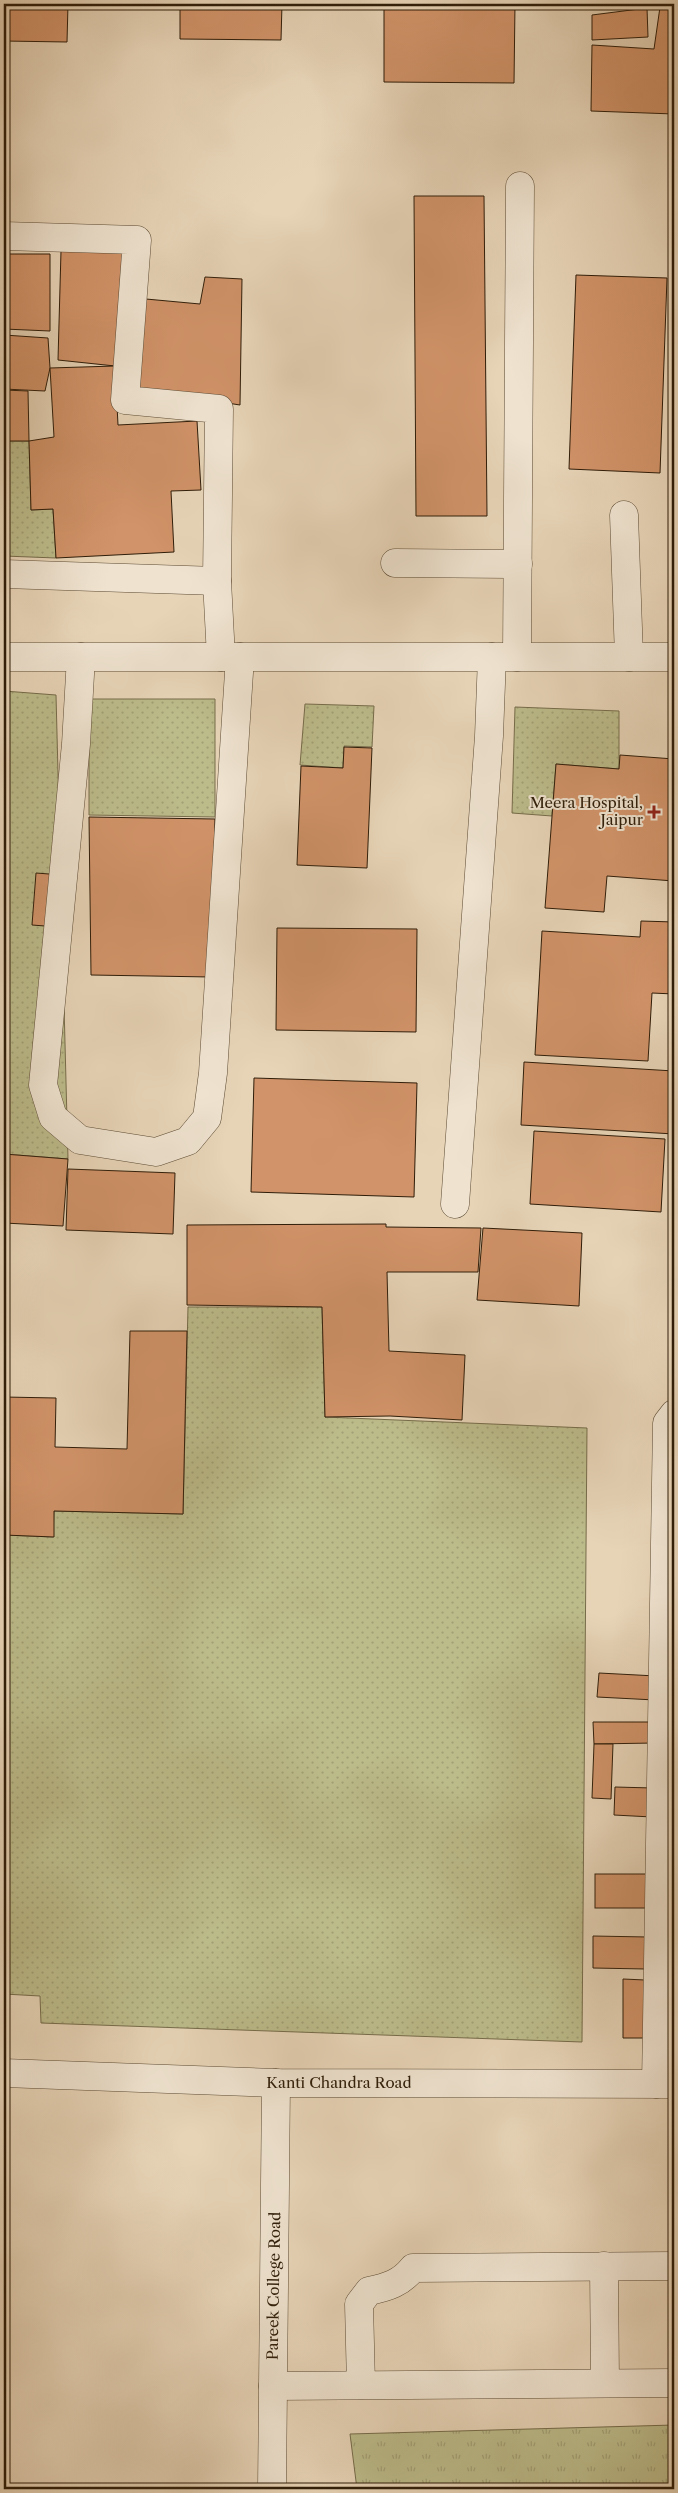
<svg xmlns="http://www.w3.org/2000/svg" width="678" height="2493" font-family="'Libre Caslon Text',serif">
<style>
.grass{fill:url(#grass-dots);stroke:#766c4a}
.park{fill:url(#park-tufts);stroke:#766c4a}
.building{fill:#d19369;stroke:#2f1d09}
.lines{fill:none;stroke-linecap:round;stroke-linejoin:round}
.minor-casing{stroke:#5d4b34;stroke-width:29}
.minor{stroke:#efe3d0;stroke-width:28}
.poi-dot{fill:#8f2418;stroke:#efe3d0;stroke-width:2}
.labels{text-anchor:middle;stroke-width:4;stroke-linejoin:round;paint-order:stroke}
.poi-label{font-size:15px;fill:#2f1d09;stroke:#efe3d0;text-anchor:end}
.street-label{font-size:15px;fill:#2f1d09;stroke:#efe3d0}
</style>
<defs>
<pattern id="grass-dots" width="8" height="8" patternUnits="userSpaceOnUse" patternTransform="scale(1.25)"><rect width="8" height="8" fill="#bcbb8a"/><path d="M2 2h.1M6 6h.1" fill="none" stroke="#a2a076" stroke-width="1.8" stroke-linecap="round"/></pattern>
<pattern id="park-tufts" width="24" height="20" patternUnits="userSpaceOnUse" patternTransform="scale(1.25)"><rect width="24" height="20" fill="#bcbb8a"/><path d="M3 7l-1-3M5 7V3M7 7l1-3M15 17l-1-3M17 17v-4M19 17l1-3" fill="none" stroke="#a2a076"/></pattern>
</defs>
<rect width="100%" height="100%" fill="#e7d4b7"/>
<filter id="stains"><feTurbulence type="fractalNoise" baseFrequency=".004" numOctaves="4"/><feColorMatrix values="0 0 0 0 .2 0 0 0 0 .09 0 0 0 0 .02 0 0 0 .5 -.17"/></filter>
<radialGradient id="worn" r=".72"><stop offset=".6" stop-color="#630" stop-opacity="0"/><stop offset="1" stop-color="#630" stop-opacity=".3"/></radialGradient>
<g class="grass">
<path d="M4,441H29L31,510L53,509L56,558L4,556Z"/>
<path d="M4,691L56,695L68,1159L4,1154Z"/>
<path d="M89,699H215V817L89,815Z"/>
<path d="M305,704L374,706L372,747L344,746L343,768L300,765Z"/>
<path d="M515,707L619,711V769L556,764L552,816L512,813Z"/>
<path d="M188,1307H322L325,1417L587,1428L582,2042L41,2023L40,1996L4,1994V1535L53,1537L54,1511L183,1514Z"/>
</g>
<path class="park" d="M674,2425V2489H357L350,2434Z"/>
<g class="building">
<path d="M4,4H68L67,42L4,41Z"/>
<path d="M180,4H282L281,40L180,39Z"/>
<path d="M384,4H515L514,83L384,82Z"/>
<path d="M660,7L674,8V114L591,111L592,45L654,49Z"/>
<path d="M647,8L648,37L592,40V15Z"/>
<path d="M414,196H484L487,516H416Z"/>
<path d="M61,251L123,253L115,366L58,360Z"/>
<path d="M4,254H50V331L4,329Z"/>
<path d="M576,275L667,278L660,473L569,469Z"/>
<path d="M205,277L242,279L240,405L137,389L146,299L200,304Z"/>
<path d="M4,335L48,338L50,368L45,391L4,389Z"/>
<path d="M115,366L118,425L197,421L201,490L171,491L174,552L56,558L53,509L31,510L29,441L54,437L50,368Z"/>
<path d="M4,390L28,391L29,441H4Z"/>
<path d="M344,747L372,748L367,868L297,865L301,766L343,768Z"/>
<path d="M620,755L674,759V881L607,876L604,912L545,908L556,764L619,769Z"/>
<path d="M89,817L215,819L211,977L91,975Z"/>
<path d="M36,873L62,875L58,927L32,925Z"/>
<path d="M641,921L674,922V994L652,993L648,1061L535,1055L542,931L640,937Z"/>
<path d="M277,928L417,929L416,1032L276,1030Z"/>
<path d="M524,1062L674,1071V1134L521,1125Z"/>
<path d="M254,1078L417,1083L414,1197L251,1192Z"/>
<path d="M534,1131L665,1139L661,1212L530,1204Z"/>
<path d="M4,1154L68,1159L63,1226L4,1223Z"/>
<path d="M68,1169L175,1173L173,1234L66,1230Z"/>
<path d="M386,1224V1227L481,1228L478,1272H387L389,1351L465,1355L462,1420L390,1416L325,1417L322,1307L187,1305V1225Z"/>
<path d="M483,1228L582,1233L579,1306L477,1300Z"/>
<path d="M130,1331H187L183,1514L54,1511V1537L4,1535V1397L56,1398L55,1447L127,1449Z"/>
<path d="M599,1673L656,1676L655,1700L597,1697Z"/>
<path d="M593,1722H654V1743L594,1744Z"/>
<path d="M594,1744H613L611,1799L592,1798Z"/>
<path d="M615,1787L653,1788L652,1817L614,1815Z"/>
<rect x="595" y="1874" width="55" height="34"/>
<path d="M593,1936L648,1937L646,1969L593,1968Z"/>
<path d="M623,1979L645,1980L644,2038H623Z"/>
</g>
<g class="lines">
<g class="minor-casing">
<g id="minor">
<path d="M4,236L137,240L125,400L219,409L217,581L221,657"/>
<path d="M624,515L629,657"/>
<path d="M395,563L518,564"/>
<path d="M4,574L217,581"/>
<path d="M4,657H674"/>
<path d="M81,657L76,744L43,1085L53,1117L80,1140L156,1152L188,1141L207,1118L213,1073L240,657"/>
<path d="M517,657L520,186"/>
<path d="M455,1204L489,736L492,657"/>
<path d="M4,2073L276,2083L674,2084"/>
<path d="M656,2084L667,1423L674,1414"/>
<path d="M604,2266L605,2383"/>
<path d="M361,2385L359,2304L369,2291C388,2287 401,2283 413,2268L674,2266"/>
<path d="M273,2386L674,2383"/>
<path d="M272,2489L276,2083"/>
</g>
</g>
<use href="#minor" class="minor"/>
</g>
<path class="poi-dot" d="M651.5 804.5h5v5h5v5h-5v5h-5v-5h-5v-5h5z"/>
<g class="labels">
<g class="poi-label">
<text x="643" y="808">Meera Hospital,<tspan x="643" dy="17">Jaipur</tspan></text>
</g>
<g class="street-label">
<text x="339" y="2088">Kanti Chandra Road</text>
<text transform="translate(274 2286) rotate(-89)" y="5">Pareek College Road</text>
</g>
</g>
<rect width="678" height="2493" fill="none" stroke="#e7d4b7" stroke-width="20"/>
<rect x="5" y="5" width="668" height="2483" fill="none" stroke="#2f1d09" stroke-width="2.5"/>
<rect x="10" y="10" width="658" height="2473" fill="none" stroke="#2f1d09"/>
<rect width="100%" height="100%" filter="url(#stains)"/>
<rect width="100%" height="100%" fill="url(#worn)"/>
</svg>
